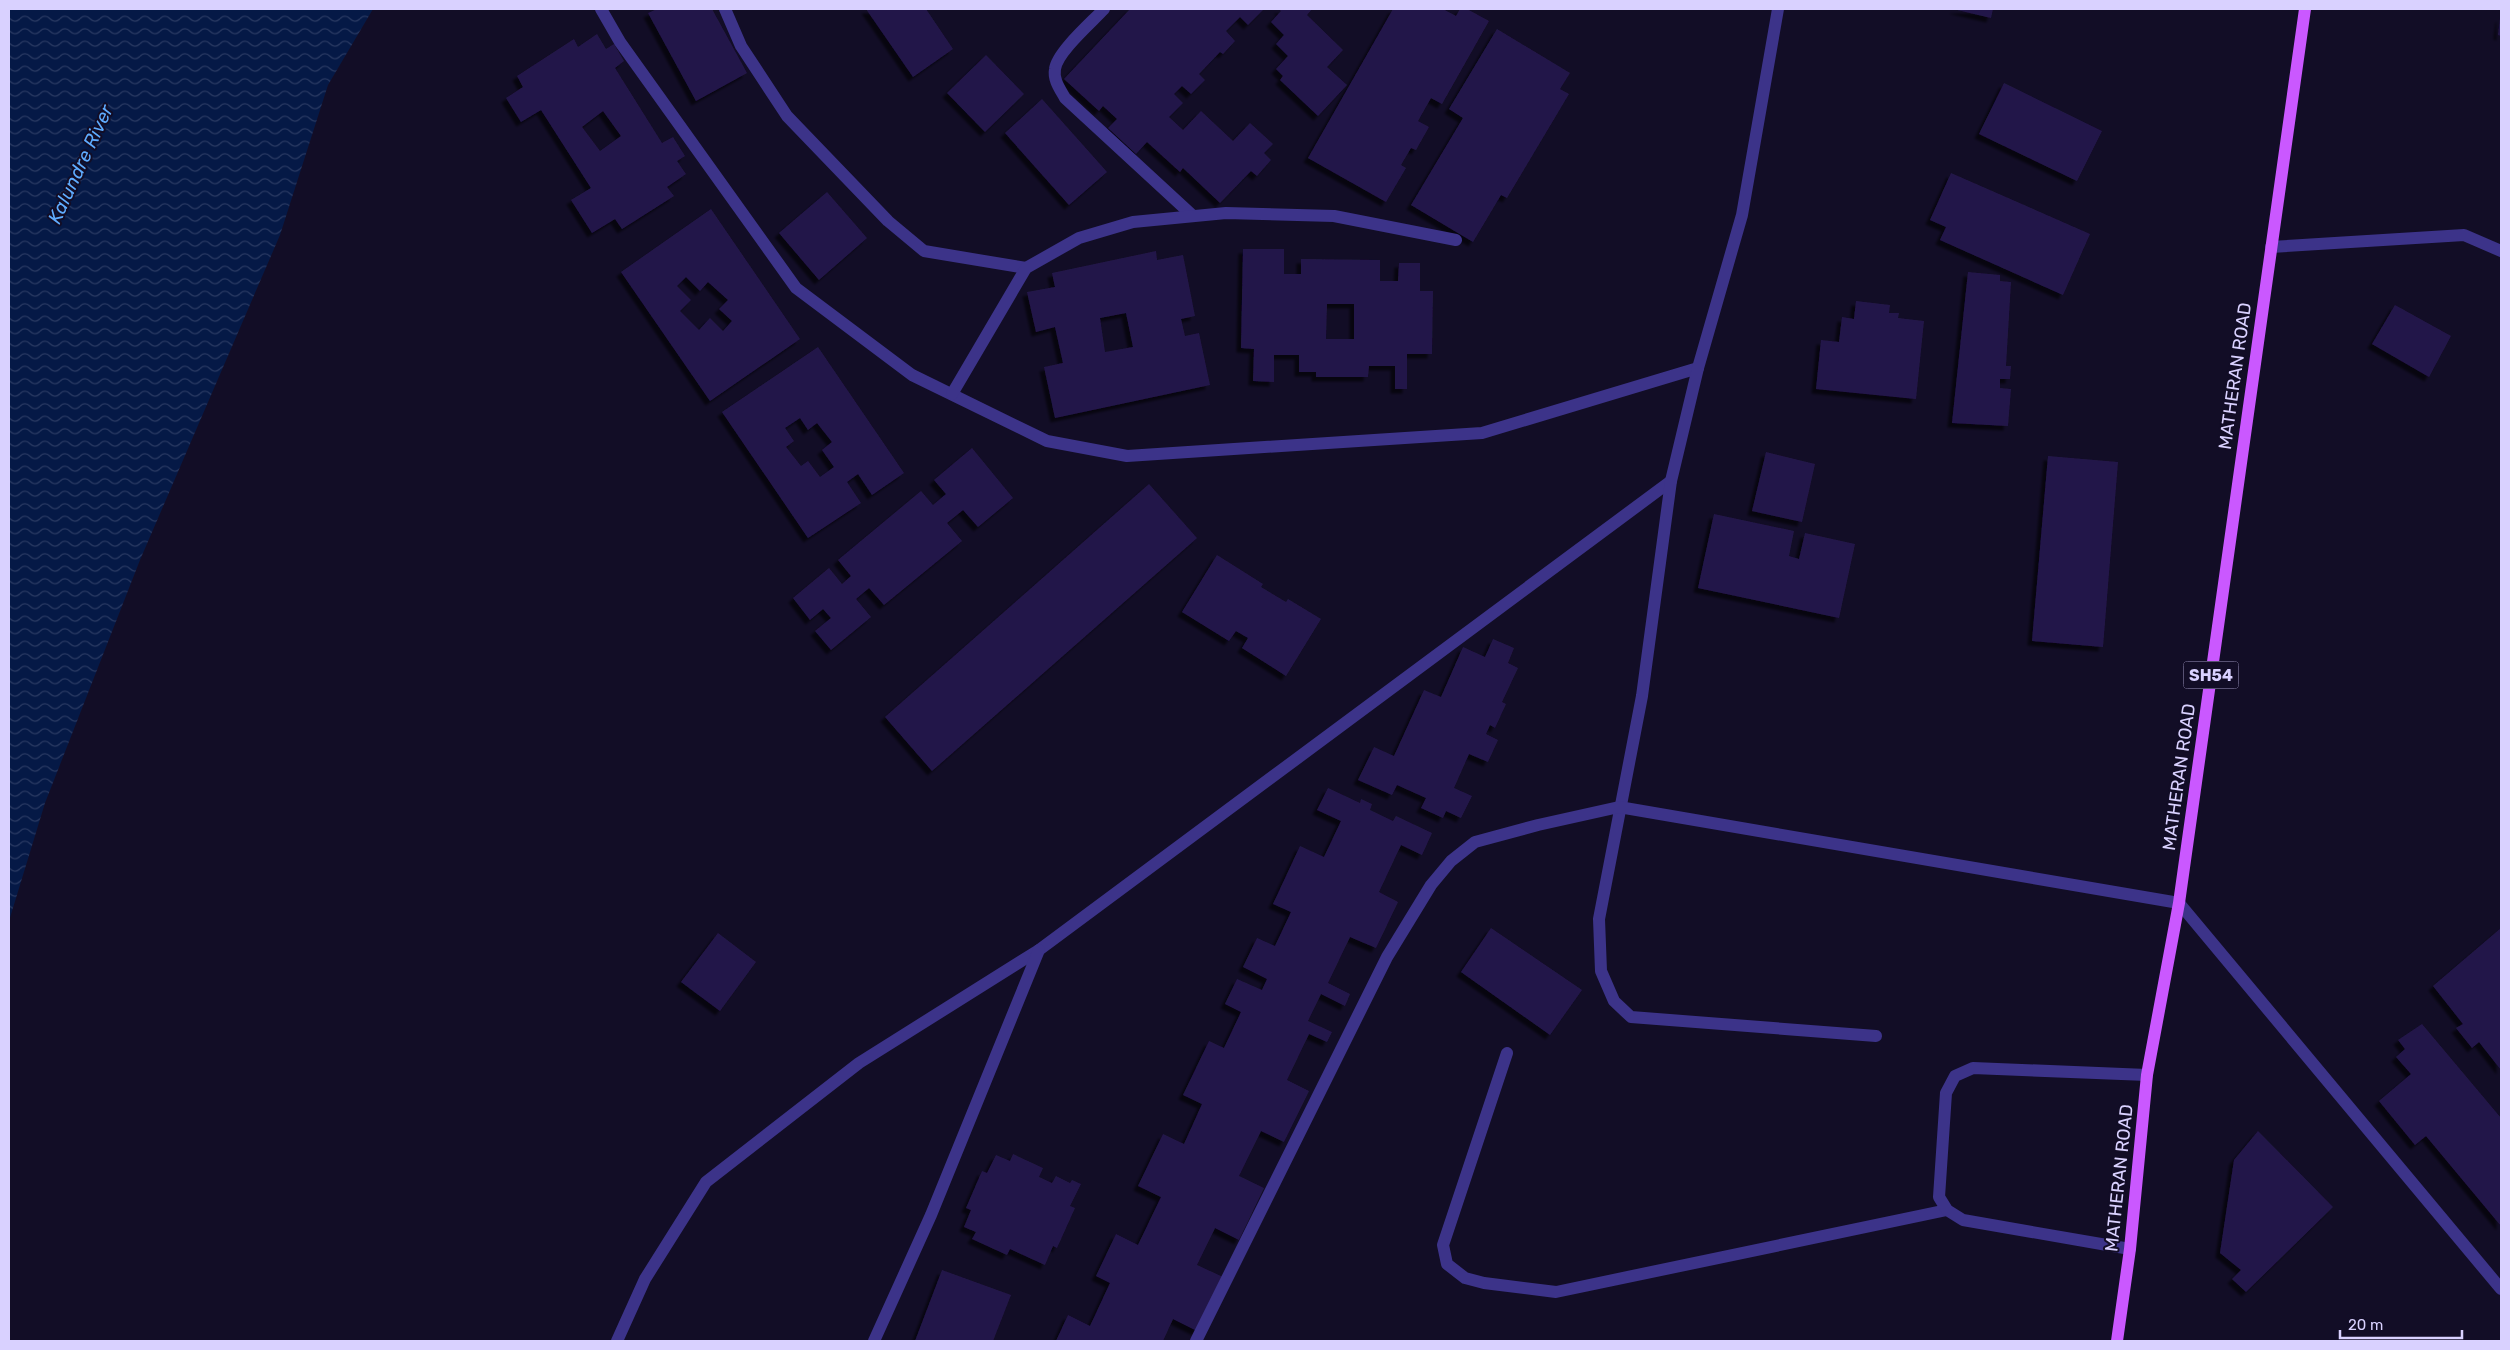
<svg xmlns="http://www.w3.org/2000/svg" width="2510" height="1350" font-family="Rubik,sans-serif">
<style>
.water{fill:url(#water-waves)}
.building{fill:#241748;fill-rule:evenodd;filter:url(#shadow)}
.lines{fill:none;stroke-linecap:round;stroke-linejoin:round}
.lane{stroke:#3c3389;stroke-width:12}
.street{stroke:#3c3389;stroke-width:12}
.primary{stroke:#ca58ff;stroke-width:12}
.labels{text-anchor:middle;stroke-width:4;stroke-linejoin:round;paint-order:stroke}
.shield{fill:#120d26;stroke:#9d96be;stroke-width:1}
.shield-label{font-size:16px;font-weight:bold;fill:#d9d1ff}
.street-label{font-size:18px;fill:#d9d1ff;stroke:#120d26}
.water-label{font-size:19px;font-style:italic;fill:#5facff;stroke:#120d26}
</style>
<defs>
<pattern id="water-waves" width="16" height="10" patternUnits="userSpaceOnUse" patternTransform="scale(1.25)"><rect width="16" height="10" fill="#051946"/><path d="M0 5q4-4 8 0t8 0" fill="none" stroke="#293962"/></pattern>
<filter id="shadow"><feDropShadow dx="-4.5" dy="4.5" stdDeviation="1" flood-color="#0009"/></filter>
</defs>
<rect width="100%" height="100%" fill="#120d26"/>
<path class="water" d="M9,9H373L328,85L280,235L140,560L45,803L9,921Z"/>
<g class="building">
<path d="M657,9H712L747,73L696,101L648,13Z"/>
<path d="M866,9H926L953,49L913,77Z"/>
<path d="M1130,9H1264L1248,25L1240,17L1226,31L1235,41L1223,54L1220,52L1199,74L1205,80L1191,94L1182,86L1174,94L1183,103L1169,117L1183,130L1201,111L1233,141L1250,123L1273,144L1264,153L1271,160L1257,176L1251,171L1220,203L1183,168L1180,172L1147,142L1136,154L1108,128L1117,119L1103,106L1099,111L1064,79Z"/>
<path d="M1278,9H1312L1307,15L1343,50L1327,67L1347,85L1318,116L1280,80L1283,76L1276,69L1288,56L1276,44L1284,35L1271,22L1281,11Z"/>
<path d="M1393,9H1443L1456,16L1460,9H1467L1489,21L1442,104L1431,98L1418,121L1429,127L1416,150L1411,148L1401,165L1406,168L1386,202L1308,158Z"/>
<path d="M1953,9H1993L1991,18Z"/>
<path d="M2500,18H2501V36L2498,35Z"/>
<path d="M1497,29L1570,73L1560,89L1569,94L1507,198L1501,195L1473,242L1411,205L1463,118L1449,109Z"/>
<path d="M597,34L606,49L614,44L624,61L615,68L662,143L673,137L685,156L677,161L686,174L667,187L674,196L622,229L615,219L592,233L571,200L591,188L541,110L521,122L506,98L523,87L517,76L574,39L578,47ZM603,111L621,136L600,151L582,127Z"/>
<path d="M986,55L1024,94L985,132L947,93Z"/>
<path d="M2004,83L2102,131L2077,181L1979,134Z"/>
<path d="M1042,99L1107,172L1069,205L1005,133Z"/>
<path d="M1951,173L2090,234L2063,295L1940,240L1946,227L1930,220Z"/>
<path d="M827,192L867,238L819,280L779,233Z"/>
<path d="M711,209L800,339L710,401L621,272ZM686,277L700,291L708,282L728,300L719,309L732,321L723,331L710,318L699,330L680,311L691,300L677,286Z"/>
<path d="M1243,249H1284V274H1301V259L1380,260V281H1398L1399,263H1420V291H1433L1432,354H1407V389H1395V366H1369L1368,377H1316V372H1299V355H1274V382L1253,381L1254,349L1241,348ZM1327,304H1354V339H1326Z"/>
<path d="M1156,251L1157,260L1183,255L1195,316L1181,319L1185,336L1199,333L1210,385L1055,418L1044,367L1063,363L1055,327L1036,332L1027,292L1055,287L1052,273ZM1126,313L1133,347L1105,352L1100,318Z"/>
<path d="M1968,272L2000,275V281L2011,282L2006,366H2011L2010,379H2000V388L2011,389L2008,426L1952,423Z"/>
<path d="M1856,301L1890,305L1889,313H1899L1898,318L1924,321L1916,399L1816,389L1821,340L1839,342L1842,317L1854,319Z"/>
<path d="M2395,305L2451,336L2429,377L2372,344Z"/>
<path d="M818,347L904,473L872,495L858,474L847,482L861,503L808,538L722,412ZM800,418L808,430L817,423L832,442L822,450L834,467L820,477L808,461L801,466L786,447L794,441L785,428Z"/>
<path d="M972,448L1013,498L978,527L963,510L947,523L962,541L884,605L869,588L856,599L871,617L831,650L815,631L831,618L823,609L810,620L793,598L829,568L842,584L851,576L838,560L921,491L933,505L946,494L934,480Z"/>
<path d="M1766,452L1815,464L1802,522L1752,511Z"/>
<path d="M2048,456L2118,462L2103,647L2032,641Z"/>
<path d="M1149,484L1197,538L932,771L885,717Z"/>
<path d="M1714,514L1794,531L1789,556L1799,559L1805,533L1855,544L1839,618L1698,588Z"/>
<path d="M1217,555L1263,584L1261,587L1286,602L1288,599L1321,619L1286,676L1242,648L1248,638L1236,631L1229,641L1182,612Z"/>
<path d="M1493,639L1514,648L1508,663L1518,668L1502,702L1506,704L1495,728L1490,725L1486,734L1498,740L1488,762L1469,754L1454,788L1472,796L1461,818L1446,811L1443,818L1421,808L1426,798L1397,785L1392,795L1358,780L1374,747L1394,756L1424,690L1441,697L1463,647L1485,657Z"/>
<path d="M1328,788L1360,803L1361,799L1372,804L1370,810L1393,821L1396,816L1432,833L1422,855L1401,845L1379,892L1398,902L1376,948L1350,937L1328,983L1350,994L1345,1006L1321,994L1308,1021L1332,1032L1327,1042L1309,1034L1287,1080L1309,1091L1284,1142L1261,1131L1239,1176L1264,1188L1239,1240L1215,1228L1197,1265L1223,1277L1197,1331L1173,1319L1163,1341H1056L1068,1315L1090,1326L1110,1283L1096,1276L1116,1234L1138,1245L1161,1197L1138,1186L1163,1134L1184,1144L1202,1104L1183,1095L1209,1041L1224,1048L1241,1012L1225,1004L1237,979L1262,990L1267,979L1243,967L1257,938L1275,946L1291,912L1273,904L1300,846L1324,857L1341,821L1317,810Z"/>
<path d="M1491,928L1582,990L1550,1035L1461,972Z"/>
<path d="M2501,928V1070L2479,1042L2472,1048L2456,1028L2463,1024L2433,986Z"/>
<path d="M718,933L756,962L720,1011L681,982Z"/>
<path d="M2422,1024L2501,1118V1226L2426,1136L2415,1145L2379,1101L2411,1074L2396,1057L2405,1049L2398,1040Z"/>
<path d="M2258,1131L2333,1207L2246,1292L2232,1279L2241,1270L2220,1253L2234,1160Z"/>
<path d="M1013,1154L1043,1168L1039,1177L1052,1183L1056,1176L1070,1183L1072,1180L1081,1184L1070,1206L1075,1208L1057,1248L1053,1246L1045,1265L1010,1249L1007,1255L972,1239L976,1232L964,1227L971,1210L966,1208L982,1171L987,1173L996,1155L1010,1161Z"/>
<path d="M942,1270L1011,1295L993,1341H915Z"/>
</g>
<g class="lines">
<g class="lane">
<path d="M1507,1053L1443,1245L1447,1264L1465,1278L1484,1283L1556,1292L1947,1210"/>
<path d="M2130,1249L1963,1220L1947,1210L1939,1197L1946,1093L1955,1076L1973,1068L2147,1075"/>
<path d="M617,1341L645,1279L706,1182L859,1063L1039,950L1671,481"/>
<path d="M874,1341L931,1215L1039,950"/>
</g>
<g class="street">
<path d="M601,9L620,42L796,288L912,375L1047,441L1127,456L1482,433L1698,368"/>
<path d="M725,9L741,46L787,116L888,221L924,251L1026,268"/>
<path d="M1104,9C1092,22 1057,52 1055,69C1053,80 1060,89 1065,98L1193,216"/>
<path d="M1778,9L1742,215L1698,368L1671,481L1642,696L1599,919L1601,971L1614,1001L1631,1017L1876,1036"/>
<path d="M2271,247L2464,235L2501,251"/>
<path d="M952,394L1026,268L1079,238L1133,222L1226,213L1334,216L1456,240"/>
<path d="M1196,1341L1387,957L1431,885L1451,861L1475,842L1538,825L1619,807L2179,903L2501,1289"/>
</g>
<path class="primary" d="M2117,1341L2130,1249L2147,1075L2179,903L2305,9"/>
</g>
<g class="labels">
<rect class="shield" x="2183.5" y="661.5" width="55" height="27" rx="4"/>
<g class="shield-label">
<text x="2211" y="681">SH54</text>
</g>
<g class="street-label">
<text transform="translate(2235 376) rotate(-82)" y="6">MATHERAN ROAD</text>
<text transform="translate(2179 777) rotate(-82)" y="6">MATHERAN ROAD</text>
<text transform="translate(2119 1178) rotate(-84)" y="6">MATHERAN ROAD</text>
</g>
<g class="water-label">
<text transform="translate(80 164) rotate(-65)" y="7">Kalundre River</text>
</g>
</g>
<rect width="2510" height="1350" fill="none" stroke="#d9d1ff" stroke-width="20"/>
<path d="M2340 1330v8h122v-8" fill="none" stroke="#d9d1ff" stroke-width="2.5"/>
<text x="2348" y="1330" font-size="15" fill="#d9d1ff" stroke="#120d26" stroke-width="4" paint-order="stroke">20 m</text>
</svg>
